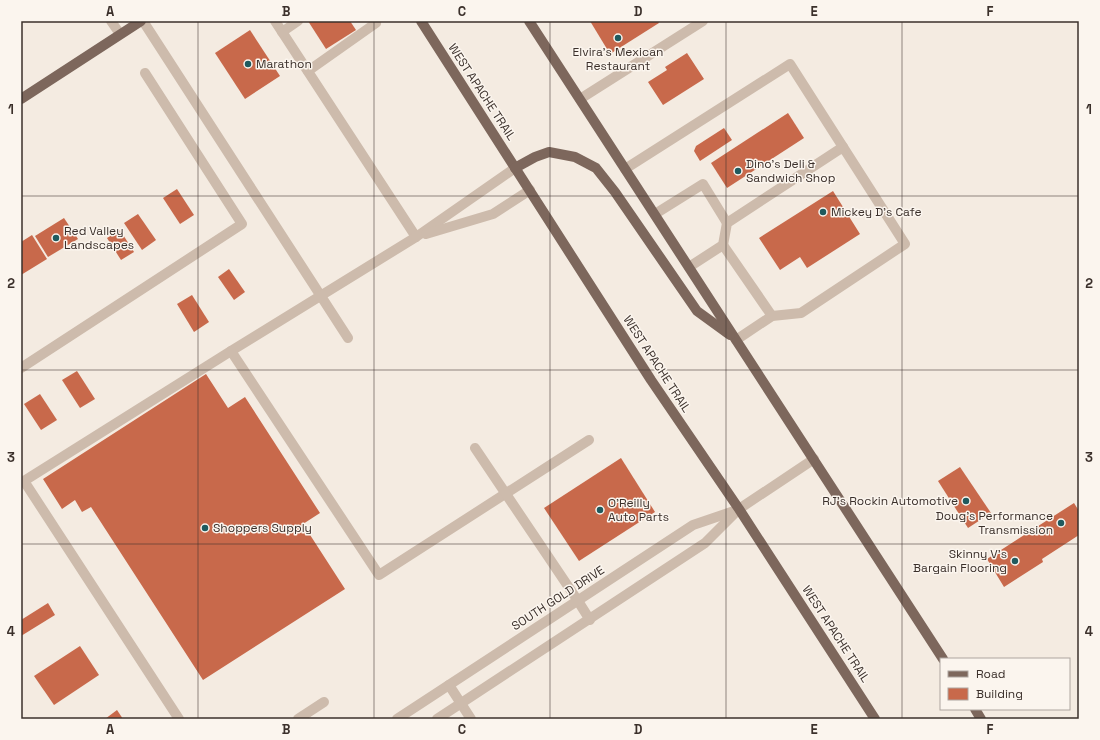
<svg xmlns="http://www.w3.org/2000/svg" width="1100" height="740" font-family="'Space Grotesk',sans-serif">
<style>
.building{fill:#c8694b}
.lines{fill:none;stroke-linecap:round;stroke-linejoin:round}
.lane{stroke:#cdbbac;stroke-width:10}
.street{stroke:#cdbbac;stroke-width:10}
.primary{stroke:#7d675c;stroke-width:10}
.grid{fill:none;stroke:#3b302b;stroke-width:1;stroke-opacity:0.55}
.poi-dot{fill:#1f5a5e;stroke:#fbf5ee;stroke-width:1.5}
.labels{text-anchor:middle;stroke-width:3;stroke-linejoin:round;paint-order:stroke}
.poi-label{font-size:12px;fill:#3b302b;stroke:#fbf5ee;text-anchor:start}
.street-label{font-size:12px;fill:#3b302b;stroke:#fbf5ee}
.neatline{fill:none;stroke:#3b302b;stroke-width:1.5}
.grid-label{font-size:13px;text-anchor:middle;font-weight:bold;fill:#3b302b}
</style>
<rect width="100%" height="100%" fill="#f4ebe1"/>
<g class="building">
<path d="M308,21H350L356,30L326,49Z"/>
<path d="M590,21H658L659,23L610,54Z"/>
<path d="M250,30L280,76L245,99L215,53Z"/>
<path d="M687,53L704,79L663,105L648,82L667,70L665,67Z"/>
<path d="M788,113L804,138L727,188L711,163Z"/>
<path d="M724,128L732,140L700,161L694,151L696,146Z"/>
<path d="M177,189L194,215L180,224L163,198Z"/>
<path d="M833,191L860,234L807,268L800,257L780,270L759,238Z"/>
<path d="M138,214L156,240L142,250L124,223Z"/>
<path d="M64,218L78,239L48,257L35,236Z"/>
<path d="M120,230L134,252L121,260L107,238Z"/>
<path d="M32,235L47,259L21,275V242Z"/>
<path d="M229,269L245,292L234,300L218,277Z"/>
<path d="M192,295L209,322L194,332L177,304Z"/>
<path d="M77,371L95,399L80,408L62,380Z"/>
<path d="M206,374L228,408L245,397L320,513L303,524L345,589L203,680L91,507L82,512L75,500L62,509L43,479Z"/>
<path d="M40,394L57,420L41,430L24,404Z"/>
<path d="M621,458L655,512L579,561L544,508Z"/>
<path d="M960,467L991,513L968,528L938,481Z"/>
<path d="M1074,503L1079,511V535L1042,559L1043,562L1004,587L987,559Z"/>
<path d="M48,603L55,615L21,636V620Z"/>
<path d="M80,646L99,675L54,705L34,676Z"/>
<path d="M117,710L123,719H105Z"/>
</g>
<g class="lines">
<g class="lane">
<path d="M111,21L120,34"/>
<path d="M143,21L348,338"/>
<path d="M275,21L416,237"/>
<path d="M282,32L298,21"/>
<path d="M308,71L376,23L375,21"/>
<path d="M580,99L703,21"/>
<path d="M515,168L416,237L231,351L379,575L589,440"/>
<path d="M625,169L790,64L843,147"/>
<path d="M655,214L703,184L727,223"/>
<path d="M426,234L493,214L530,190"/>
<path d="M723,245L772,316"/>
<path d="M689,267L723,245L727,223L843,147L905,244L801,313L772,316L736,340"/>
<path d="M21,368L242,224L145,73"/>
<path d="M475,448L578,601"/>
<path d="M449,685L471,719"/>
<path d="M179,719L24,481L231,351"/>
<path d="M298,719L324,702"/>
</g>
<g class="street">
<path d="M578,601L590,620"/>
<path d="M397,719L693,525L737,510"/>
<path d="M437,719L705,543L739,509L814,459"/>
</g>
<g class="primary">
<path d="M421,21L651,380L739,509L875,719"/>
<path d="M529,21L943,659"/>
<path d="M21,99L141,21"/>
<path d="M515,168L535,157L549,152L575,157L596,168L615,192L697,311L730,335"/>
<path d="M975,709L981,719"/>
</g>
</g>
<path class="grid" d="M198,21V719M374,21V719M550,21V719M726,21V719M902,21V719M21,196H1079M21,370H1079M21,544H1079"/>
<g class="poi-dot">
<circle cx="618" cy="38" r="4"/>
<circle cx="248" cy="64" r="4"/>
<circle cx="738" cy="171" r="4"/>
<circle cx="823" cy="212" r="4"/>
<circle cx="56" cy="238" r="4"/>
<circle cx="966" cy="501" r="4"/>
<circle cx="600" cy="510" r="4"/>
<circle cx="1061" cy="523" r="4"/>
<circle cx="205" cy="528" r="4"/>
<circle cx="1015" cy="561" r="4"/>
</g>
<g class="labels">
<g class="poi-label">
<text x="618" y="56" text-anchor="middle">Elvira's Mexican<tspan x="618" dy="14">Restaurant</tspan></text>
<text x="256" y="68">Marathon</text>
<text x="746" y="168">Dino's Deli &amp;<tspan x="746" dy="14">Sandwich Shop</tspan></text>
<text x="831" y="216">Mickey D's Cafe</text>
<text x="64" y="235">Red Valley<tspan x="64" dy="14">Landscapes</tspan></text>
<text x="958" y="505" text-anchor="end">RJ's Rockin Automotive</text>
<text x="608" y="507">O'Reilly<tspan x="608" dy="14">Auto Parts</tspan></text>
<text x="1053" y="520" text-anchor="end">Doug's Performance<tspan x="1053" dy="14">Transmission</tspan></text>
<text x="213" y="532">Shoppers Supply</text>
<text x="1007" y="558" text-anchor="end">Skinny V’s<tspan x="1007" dy="14">Bargain Flooring</tspan></text>
</g>
<g class="street-label">
<text transform="translate(482 92) rotate(57)" y="4">WEST APACHE TRAIL</text>
<text transform="translate(657 364) rotate(57)" y="4">WEST APACHE TRAIL</text>
<text transform="translate(558 598) rotate(-33)" y="4">SOUTH GOLD DRIVE</text>
<text transform="translate(836 634) rotate(57)" y="4">WEST APACHE TRAIL</text>
</g>
</g>
<rect width="1100" height="740" fill="none" stroke="#fbf5ee" stroke-width="44"/>
<rect x="940" y="658" width="130" height="52" fill="#fbf5ee" stroke="#aea6a0"/>
<rect x="948" y="671" width="20" height="6" fill="#7d675c" stroke="#aea6a0"/>
<text x="976" y="678" font-size="12" fill="#3b302b">Road</text>
<rect x="948" y="688" width="20" height="12" fill="#c8694b" stroke="#aea6a0"/>
<text x="976" y="698" font-size="12" fill="#3b302b">Building</text>
<rect x="22" y="22" width="1056" height="696" class="neatline"/>
<g class="grid-label">
<text x="110" y="16">A</text>
<text x="286" y="16">B</text>
<text x="462" y="16">C</text>
<text x="638" y="16">D</text>
<text x="814" y="16">E</text>
<text x="990" y="16">F</text>
<text x="11" y="114">1</text>
<text x="1089" y="114">1</text>
<text x="11" y="288">2</text>
<text x="1089" y="288">2</text>
<text x="11" y="462">3</text>
<text x="1089" y="462">3</text>
<text x="11" y="636">4</text>
<text x="1089" y="636">4</text>
<text x="110" y="734">A</text>
<text x="286" y="734">B</text>
<text x="462" y="734">C</text>
<text x="638" y="734">D</text>
<text x="814" y="734">E</text>
<text x="990" y="734">F</text>
</g>
</svg>
